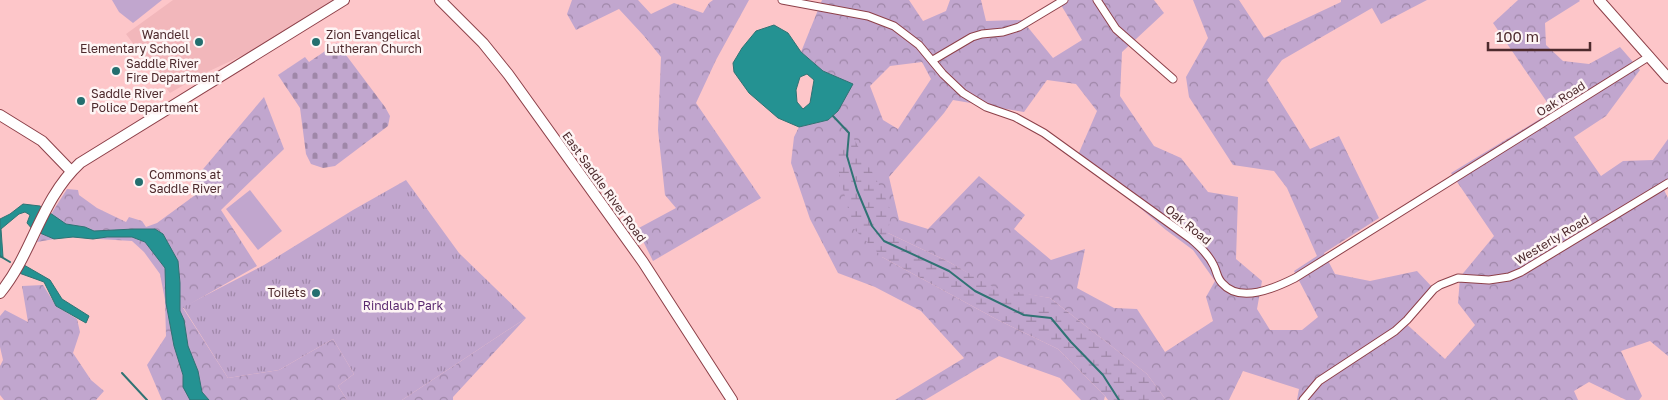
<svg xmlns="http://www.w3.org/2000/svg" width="1668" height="400" font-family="'Golos Text',sans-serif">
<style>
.built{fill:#f2b7bb}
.forest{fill:url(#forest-crowns);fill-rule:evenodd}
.wetland{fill:url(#wetland-marsh)}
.cemetery{fill:url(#cemetery-stones)}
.park{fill:url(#park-tufts)}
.garden{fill:#c1a6ce}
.water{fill:#249292;stroke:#307374;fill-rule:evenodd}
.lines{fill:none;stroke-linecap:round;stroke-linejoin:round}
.stream{stroke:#307374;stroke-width:2}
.street-casing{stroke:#8d4049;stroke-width:9}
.secondary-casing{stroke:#8d4049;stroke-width:12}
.street{stroke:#fff;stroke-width:7}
.secondary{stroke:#fff;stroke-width:10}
.poi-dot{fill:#246f6f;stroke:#fef5f5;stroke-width:2}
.labels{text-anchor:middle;stroke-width:5;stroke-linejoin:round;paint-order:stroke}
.poi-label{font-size:12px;fill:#4d2a2d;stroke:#fef5f5;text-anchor:start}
.street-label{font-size:12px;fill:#4d2a2d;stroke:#fef5f5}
.park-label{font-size:12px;fill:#5b2a70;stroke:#fef5f5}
</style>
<defs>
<pattern id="forest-crowns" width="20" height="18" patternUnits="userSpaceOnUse" patternTransform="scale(1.25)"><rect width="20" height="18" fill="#c1a6ce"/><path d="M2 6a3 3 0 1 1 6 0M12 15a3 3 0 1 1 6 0" fill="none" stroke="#9f87a8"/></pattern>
<pattern id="wetland-marsh" width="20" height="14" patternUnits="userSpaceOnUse" patternTransform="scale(1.25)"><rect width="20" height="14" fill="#c1a6ce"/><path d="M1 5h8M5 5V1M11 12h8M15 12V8" fill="none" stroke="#9f87a8"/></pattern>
<pattern id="cemetery-stones" width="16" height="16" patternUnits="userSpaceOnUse" patternTransform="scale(1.25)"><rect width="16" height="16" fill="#c1a6ce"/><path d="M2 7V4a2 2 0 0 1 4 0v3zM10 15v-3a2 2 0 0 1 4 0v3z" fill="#9f87a8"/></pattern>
<pattern id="park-tufts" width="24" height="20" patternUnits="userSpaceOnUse" patternTransform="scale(1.25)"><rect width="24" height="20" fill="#c1a6ce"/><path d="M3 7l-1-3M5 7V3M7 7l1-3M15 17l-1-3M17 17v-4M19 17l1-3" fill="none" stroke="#9f87a8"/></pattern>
</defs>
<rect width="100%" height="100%" fill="#fdc6c9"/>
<path class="built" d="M173,0H334L252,51L203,74L170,93L126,34Z"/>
<g class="forest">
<path d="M572,0H638L651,14L674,3L703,13L709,3L713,0H749L716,60L696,103L761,198L653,261L637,229L676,208L665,195L658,130L661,57L644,36L619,9L576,30L567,14Z"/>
<path d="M822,0H909L923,21L946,11L950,0H981L986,21L1022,20L1053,58L1082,40L1058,0H1154L1164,13L1122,52L1120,96L1154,146L1181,158L1208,192L1238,197L1236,259L1262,281L1257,309L1270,330H1302L1318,317L1294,271L1317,256L1287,188L1274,171L1233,165L1189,97L1186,77L1208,38L1193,0H1239L1264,38L1341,2V0H1427L1381,24L1372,8L1282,60L1267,80L1310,149L1339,136L1379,218L1324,253L1335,274L1370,281L1417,271L1433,288L1402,320L1445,359L1475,325L1458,303L1460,277L1494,236L1451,173L1553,111L1493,23L1518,0H1579L1580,1L1545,23L1546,45L1563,61L1589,64L1620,47L1640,70L1606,116L1574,137L1601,176L1623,161L1653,160L1668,139V182L1662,186L1668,198V356L1650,341L1621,351L1642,396L1639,400H1626L1589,382L1574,391L1578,400H1297L1299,389L1243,371L1229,400H1166L1147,374L1050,298L995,289L949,262L888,233L882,257L996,319L1058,349L1105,396L1104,400H1081L1060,378L999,356L925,400H895L964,358L921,311L875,287L838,273L810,219L791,163L794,137L799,127L828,120L838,111L840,78L823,71L801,52ZM922,62L931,79L898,129L883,120L870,86L890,66ZM1047,80L1076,84L1097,111L1078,155L1166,230L1193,250L1215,281L1206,297L1213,321L1165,352L1137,309L1114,308L1077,288L1085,249L1051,260L1014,229L1025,215L979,176L928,229L899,220L889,177L944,113L953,100L1024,112Z"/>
<path d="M264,97L284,149L221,210L257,266L183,308L228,378L279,370L333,339L354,374L338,386L347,400H162L147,365L166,336L165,300L160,274L144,252L132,241L66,237L37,242L53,211L67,189L78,190L79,195L97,208L126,222L129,217L142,221L146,227L157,223L198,193L193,181Z"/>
<path d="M43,285L56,306L77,319L80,332L73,353L91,380L104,391L96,400H4L0,395V366L3,360L0,347V316L5,310L28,322L22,286Z"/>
<path d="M526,318L453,397V400H402Z"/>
</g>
<path class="wetland" d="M853,137L884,194L891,212L888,233L949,262L995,288L1050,298L1147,374L1166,400H1108L1105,396L1058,349L996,319L882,257L853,228L834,153Z"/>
<path class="cemetery" d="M337,43L385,107L390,116L388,126L335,166L323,168L311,164L306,154L300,108L278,75L305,57L309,62Z"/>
<path class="park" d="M406,180L459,253L526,318L402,400H347L338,386L354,374L333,339L279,370L228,378L183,307L264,265L353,210Z"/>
<g class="garden">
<path d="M112,0H162L133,23L119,12Z"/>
<path d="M250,190L282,231L258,250L226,209Z"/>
</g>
<g class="water">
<path d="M774,25L788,33L801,52L823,71L853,84L838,111L828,120L799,127L778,118L749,93L734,72L733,63L742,48L756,31ZM807,74L814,80L810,103L803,109L797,102L796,90L800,77Z"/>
<path d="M23,204L40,206L66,224L85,227L94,231L134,229H155L163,234L178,261L180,283V311L184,320L188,346L198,371L202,392L209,400H190L183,387V375L174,346L166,303L165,268L145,242L132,237H107L93,239L73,237L54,239L33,230L27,223L30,215L25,212L19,214L1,229L3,257H0V219L10,214Z"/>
<path d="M24,265L50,280L62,299L89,316L86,323L56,306L44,282L19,273Z"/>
</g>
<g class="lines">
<g class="stream">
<path d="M833,116L849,133L847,156L857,190L872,226L884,241L949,271L975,291L1024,315L1051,318L1071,342L1103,375L1119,400"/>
<path d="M0,256L10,262"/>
<path d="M122,373L147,400"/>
</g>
<g class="street-casing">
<g id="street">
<path d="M782,0L868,16L894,26L919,45L943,74L963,93L986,107L1015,117L1044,133L1191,239C1200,247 1209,255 1214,266C1217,272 1217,278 1222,283C1240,304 1275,288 1295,278L1650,56"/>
<path d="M1097,0L1116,29L1173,79"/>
<path d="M933,60L972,37L982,34L1003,32L1019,27L1064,0"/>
<path d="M1303,400L1319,381L1395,331L1407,320L1434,289L1440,285L1458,278L1489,280L1509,277L1521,272L1668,183"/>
</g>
</g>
<g class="secondary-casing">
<g id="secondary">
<path d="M440,0L483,43L508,74L643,262L732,400"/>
<path d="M1599,0L1668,78"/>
<path d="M0,115L42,141L71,171"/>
<path d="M0,293C33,253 40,200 80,163L344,0"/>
</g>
</g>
<use href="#street" class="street"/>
<use href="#secondary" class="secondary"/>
</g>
<g class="poi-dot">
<circle cx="199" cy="42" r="5"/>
<circle cx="316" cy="42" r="5"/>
<circle cx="116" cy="71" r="5"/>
<circle cx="81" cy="101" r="5"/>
<circle cx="139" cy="182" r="5"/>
<circle cx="316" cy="293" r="5"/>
</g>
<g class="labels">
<g class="poi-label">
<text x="189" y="39" text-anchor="end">Wandell<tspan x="189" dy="14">Elementary School</tspan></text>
<text x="326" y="39">Zion Evangelical<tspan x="326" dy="14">Lutheran Church</tspan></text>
<text x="126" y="68">Saddle River<tspan x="126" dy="14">Fire Department</tspan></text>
<text x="91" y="98">Saddle River<tspan x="91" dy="14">Police Department</tspan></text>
<text x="149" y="179">Commons at<tspan x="149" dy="14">Saddle River</tspan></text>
<text x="306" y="297" text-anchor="end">Toilets</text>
</g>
<g class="street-label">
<text transform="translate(1561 99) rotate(-32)" y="4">Oak Road</text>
<text transform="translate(604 187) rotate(54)" y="4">East Saddle River Road</text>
<text transform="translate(1188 225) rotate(39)" y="4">Oak Road</text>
<text transform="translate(1552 240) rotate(-31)" y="4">Westerly Road</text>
</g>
<g class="park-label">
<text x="403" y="310">Rindlaub Park</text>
</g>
</g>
<path d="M1488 42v8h102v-8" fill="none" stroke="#4d2a2d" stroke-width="2.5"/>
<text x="1496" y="42" font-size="15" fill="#4d2a2d" stroke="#fef5f5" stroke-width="4" paint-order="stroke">100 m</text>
</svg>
